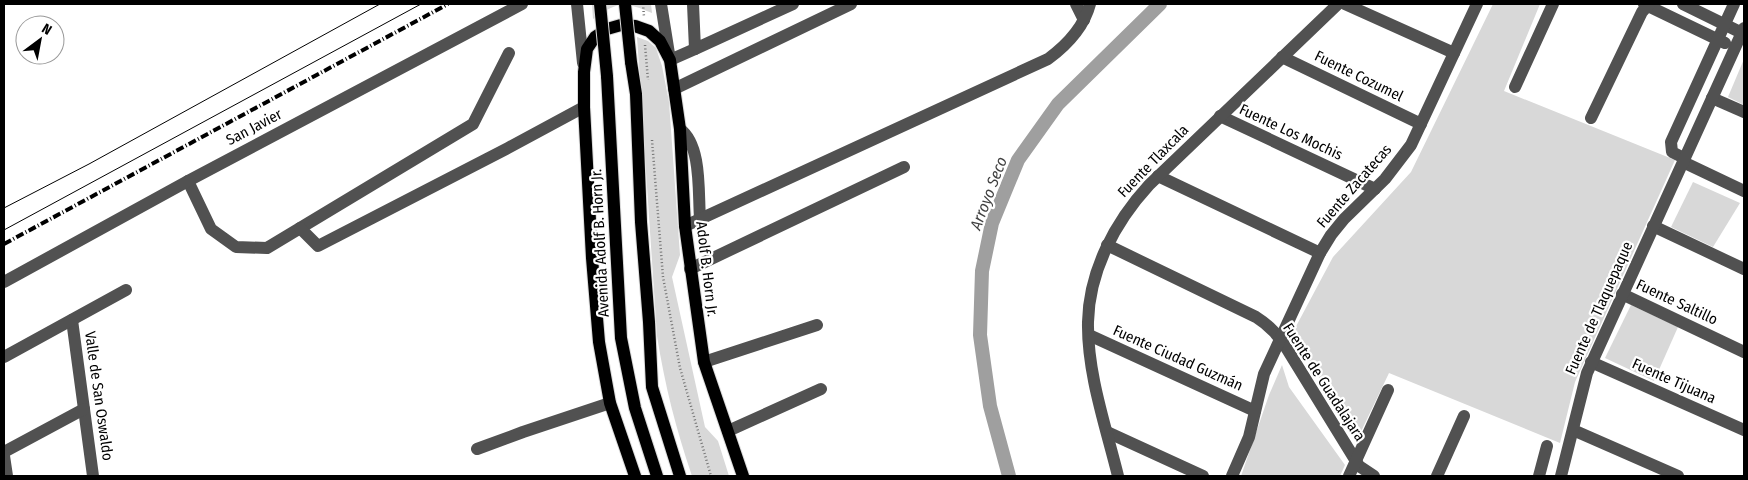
<svg xmlns="http://www.w3.org/2000/svg" width="1748" height="480" font-family="'Fira Sans Condensed',sans-serif">
<style>
.green{fill:#d8d8d8}
.lines{fill:none;stroke-linecap:round;stroke-linejoin:round}
.canal{stroke:#9f9f9f;stroke-width:14}
.major-casing{stroke:#dbdbdb;stroke-width:14}
.path{stroke:#737373;stroke-width:2.5;stroke-dasharray:1 2.5;stroke-linecap:butt}
.minor{stroke:#515151;stroke-width:12}
.major{stroke:#000;stroke-width:12}
.tram{stroke:#000;stroke-width:1}
.rail{stroke:#000;stroke-width:4;stroke-dasharray:8 2.5 1 2.5;stroke-linecap:butt}
.major-bridge-casing{stroke:#dbdbdb;stroke-width:14;stroke-linecap:butt}
.major-bridge{stroke:#000;stroke-width:12}
.labels{text-anchor:middle;stroke-width:4.5;stroke-linejoin:round;paint-order:stroke}
.street-label{font-size:15px;fill:#000;stroke:#fff}
.water-label{font-size:16px;font-style:italic;fill:#404040;stroke:#fff}
</style>
<rect width="100%" height="100%" fill="#fff"/>
<g class="green">
<path d="M592,4H651L652,13C624,1 618,1 593,19Z"/>
<path d="M1493,4H1540L1504,91L1675,160L1575,382L1560,443L1389,373L1356,442L1293,332L1333,257L1411,172Z"/>
<path d="M637,37L648,41L656,48L662,66L669,102L680,255L672,277L705,427L718,441L729,476H692C676,429 665,386 657,336Z"/>
<path d="M1744,59V105L1728,97Z"/>
<path d="M1693,182L1740,203L1713,247L1671,227Z"/>
<path d="M1631,305L1678,327L1654,381L1605,358Z"/>
<path d="M1282,365L1289,387L1345,465L1340,476H1241L1269,395Z"/>
</g>
<g class="lines">
<path class="canal" d="M1009,476L990,406L980,335L982,271L992,223L1018,160L1058,104L1160,4"/>
<g class="major-casing">
<g id="major">
<path d="M631,62L636,94L641,222L649,322L652,387L680,476"/>
<path d="M607,76L621,338L635,408L657,476"/>
<path d="M635,476L610,403L599,342L592,258L584,107V72L587,49L595,37L607,29L621,25L635,26L649,31L660,41L670,60L680,129L685,226L704,362L743,476"/>
</g>
</g>
<g class="path">
<path d="M643,4L644,17"/>
<path d="M645,45L648,80"/>
<path d="M652,140L663,277L680,368L711,476"/>
</g>
<g class="minor">
<path d="M577,4L583,63"/>
<path d="M661,4L670,60L695,49"/>
<path d="M693,4L695,49L793,4"/>
<path d="M1076,4L1084,20"/>
<path d="M1345,4L1454,53"/>
<path d="M1644,4L1725,43"/>
<path d="M1683,4L1742,33"/>
<path d="M1282,57L1421,124"/>
<path d="M1515,87L1553,4"/>
<path d="M674,89L851,4"/>
<path d="M1712,98L1744,112"/>
<path d="M1220,116L1375,189"/>
<path d="M1591,118L1642,12L1649,4"/>
<path d="M680,129C702,145 698,193 700,218"/>
<path d="M1684,158L1672,152L1671,142L1734,4"/>
<path d="M1683,162L1744,191"/>
<path d="M1158,176L1320,253"/>
<path d="M188,181L211,229L236,247L267,248L473,124L509,53"/>
<path d="M685,226L1048,59C1067,45 1084,27 1090,4"/>
<path d="M1653,226L1744,269"/>
<path d="M300,228L318,246L508,148L584,107"/>
<path d="M1107,245L1256,317C1270,326 1278,335 1287,349L1359,466L1374,476"/>
<path d="M690,269L904,167"/>
<path d="M4,282L188,181L522,4"/>
<path d="M1622,294L1744,352"/>
<path d="M72,320L93,476"/>
<path d="M1089,335L1255,411"/>
<path d="M4,357L126,290"/>
<path d="M704,362L817,325"/>
<path d="M1591,362L1744,430"/>
<path d="M1573,430L1678,476"/>
<path d="M728,431L821,389"/>
<path d="M1107,432L1203,476"/>
<path d="M477,449L523,432L610,403"/>
<path d="M4,452L84,409"/>
<path d="M4,456L7,476"/>
<path d="M1118,476C1106,427 1087,373 1088,322C1089,271 1115,222 1149,185L1338,4"/>
<path d="M1232,476L1249,437L1264,374L1320,253L1331,235L1344,219L1385,179L1411,145L1477,4"/>
<path d="M1349,476L1388,390"/>
<path d="M1437,476L1464,416"/>
<path d="M1539,476L1547,446"/>
<path d="M1561,476L1587,373L1744,28"/>
</g>
<use href="#major" class="major"/>
<g class="tram">
<path d="M4,208L89,164L380,4"/>
<path d="M4,230L421,4"/>
</g>
<path class="rail" d="M4,244L448,4"/>
<g class="major-bridge-casing">
<g id="major-bridge">
<path d="M600,4L607,76"/>
<path d="M625,4L631,62"/>
</g>
</g>
<use href="#major-bridge" class="major-bridge"/>
</g>
<g class="labels">
<g class="street-label">
<text transform="translate(1359 76) rotate(26)" y="5">Fuente Cozumel</text>
<text transform="translate(254 127) rotate(-28)" y="5">San Javier</text>
<text transform="translate(1291 132) rotate(25)" y="5">Fuente Los Mochis</text>
<text transform="translate(1153 161) rotate(-46)" y="5">Fuente Tlaxcala</text>
<text transform="translate(1354 186) rotate(-49)" y="5">Fuente Zacatecas</text>
<text transform="translate(600 243) rotate(-93)" y="5">Avenida Adolf B. Horn Jr.</text>
<text transform="translate(707 269) rotate(83)" y="5">Adolf B. Horn Jr.</text>
<text transform="translate(1677 302) rotate(25)" y="5">Fuente Saltillo</text>
<text transform="translate(1599 308) rotate(-66)" y="5">Fuente de Tlaquepaque</text>
<text transform="translate(1178 358) rotate(24)" y="5">Fuente Ciudad Guzmán</text>
<text transform="translate(1674 381) rotate(24)" y="5">Fuente Tijuana</text>
<text transform="translate(1324 382) rotate(57)" y="5">Fuente de Guadalajara</text>
<text transform="translate(99 396) rotate(82)" y="5">Valle de San Oswaldo</text>
</g>
<g class="water-label">
<text transform="translate(988 193) rotate(-69)" y="6">Arroyo Seco</text>
</g>
</g>
<rect width="1748" height="480" fill="none" stroke="#000000" stroke-width="10"/>
<g transform="translate(40 40) rotate(32)"><circle r="24" fill="#ffffff" stroke="#999999"/>
<path d="M0-4L9 19L0 12L-9 19Z" fill="#000000"/>
<text y="-8" font-size="14" font-weight="bold" text-anchor="middle" fill="#000000">N</text>
</g>
</svg>
